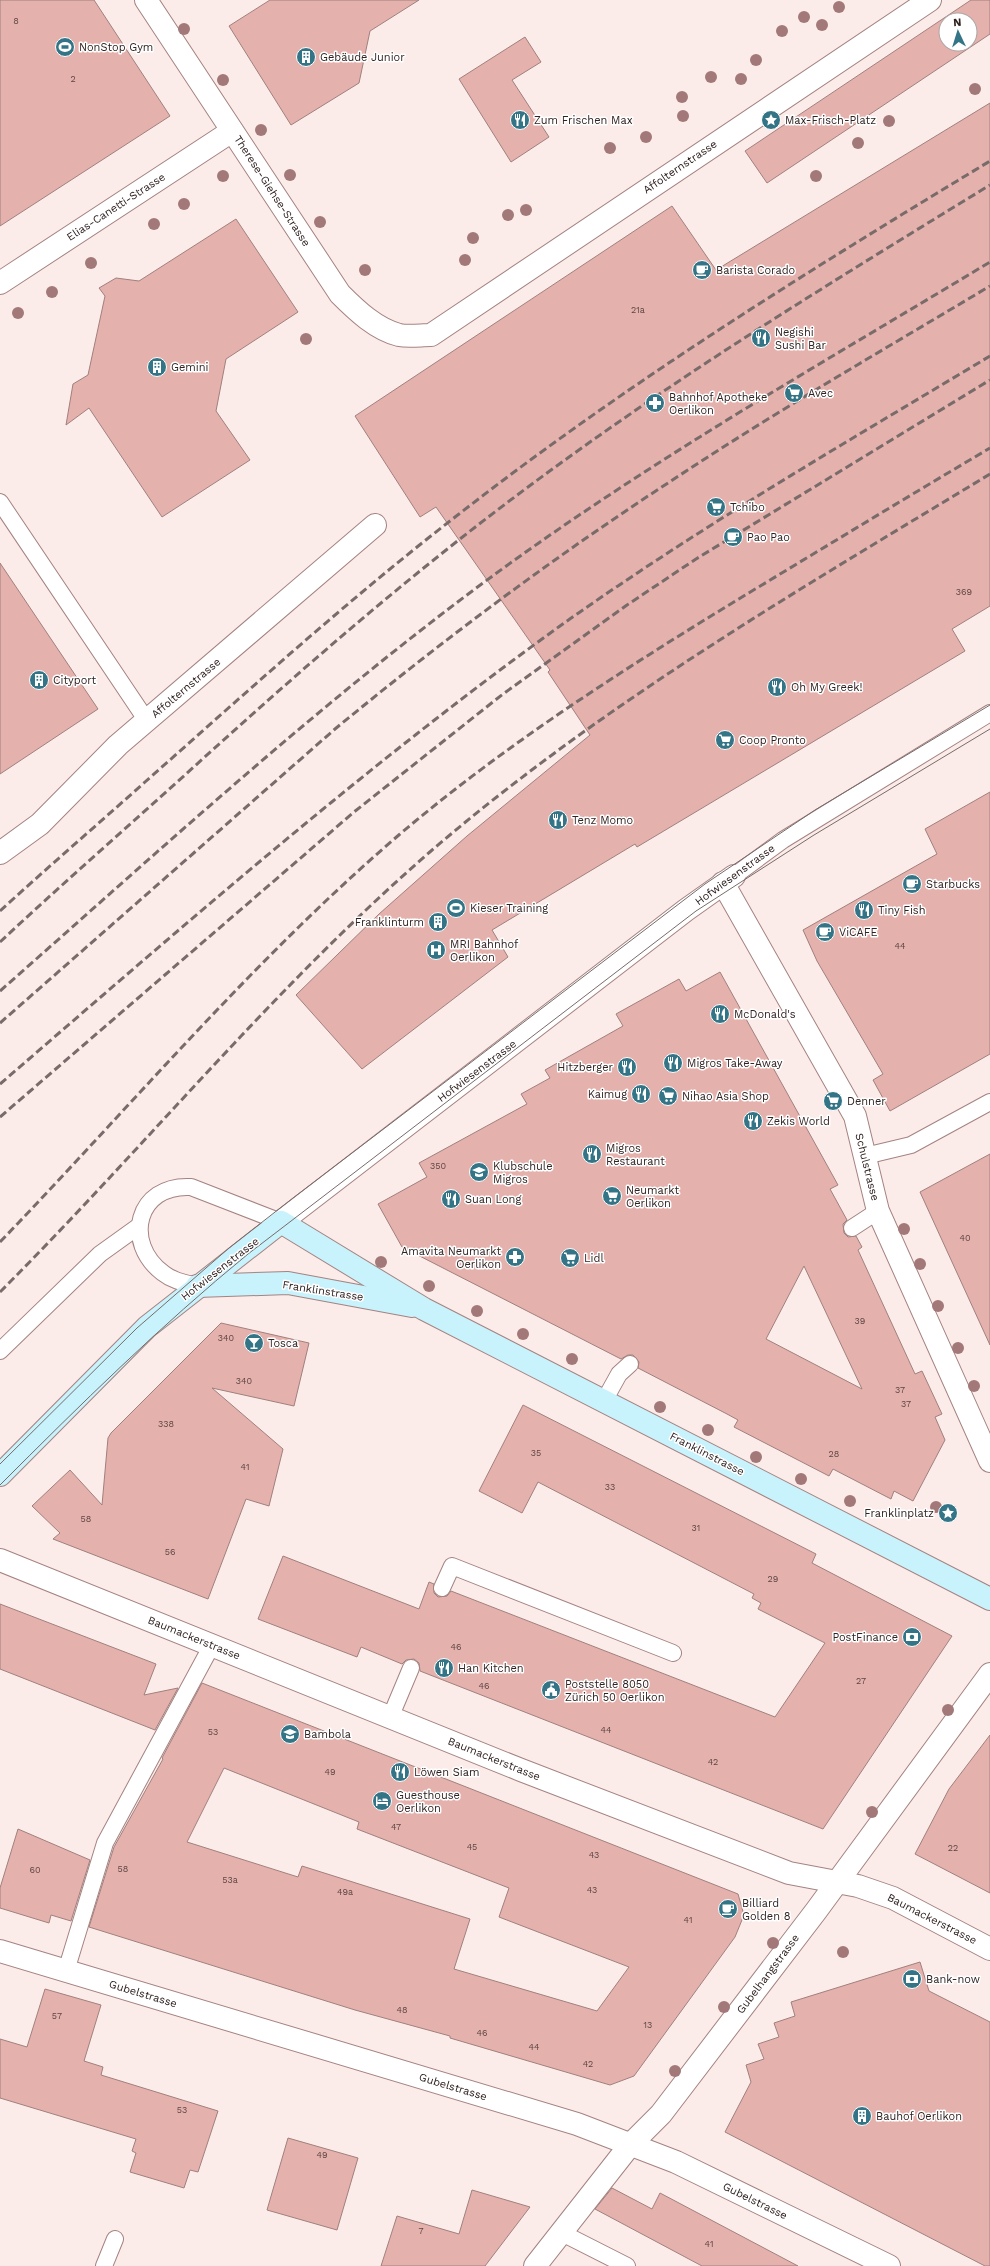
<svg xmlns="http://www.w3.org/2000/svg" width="990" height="2266" font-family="'Work Sans',sans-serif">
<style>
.building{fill:#e5b1ad;stroke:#a0807d;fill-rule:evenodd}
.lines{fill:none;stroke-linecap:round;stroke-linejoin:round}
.lane-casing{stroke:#a48381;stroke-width:18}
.street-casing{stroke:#a48381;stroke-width:24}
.secondary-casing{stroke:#a48381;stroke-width:24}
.lane{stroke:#fff;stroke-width:16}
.street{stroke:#fff;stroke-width:22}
.secondary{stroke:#c8f2fc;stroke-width:22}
.tram{stroke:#786b69;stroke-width:1}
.rail{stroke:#786b69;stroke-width:3;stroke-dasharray:8 4;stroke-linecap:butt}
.tree{fill:#a27978}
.labels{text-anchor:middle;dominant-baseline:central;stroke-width:3;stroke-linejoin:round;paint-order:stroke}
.number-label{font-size:9px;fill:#5c4644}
.poi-label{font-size:11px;fill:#2f2221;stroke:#fff;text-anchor:start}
.street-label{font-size:11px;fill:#2f2221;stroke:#fff}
</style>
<rect width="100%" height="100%" fill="#fbecea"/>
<g class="building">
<path d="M0,0H94L170,116L0,226Z"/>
<path d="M270,0H419L370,31L359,83L291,125L229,26Z"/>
<path d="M971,0H990V34L767,183L745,151ZM946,20H970V44H946Z"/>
<path d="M525,37L541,62L512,80L549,137L511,162L459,79Z"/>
<path d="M990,103V606L952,629L965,651L637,847L635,844L492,930L508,957L362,1069L296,995L379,914L467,836L590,735L548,672L550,670L436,507L420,517L355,416L672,206L716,270Z"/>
<path d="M236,219L298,312L226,359L216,411L250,460L162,517L89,408L66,425L73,384L88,375L105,296L99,288L116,278L139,281Z"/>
<path d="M0,563L98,709L0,774Z"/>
<path d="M990,792V1054L890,1111L873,1080L883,1074L817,961L803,930L937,854L925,829Z"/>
<path d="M720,972L838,1185L830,1189L847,1220L843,1224L844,1233L848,1237L856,1236L862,1247L858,1250L915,1374L922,1371L942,1414L935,1417L945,1440L913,1501L894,1491L891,1499L833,1469L829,1476L734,1427L738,1420L727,1414L638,1368L639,1362L633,1355H628L621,1359L402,1247L378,1204L427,1177L419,1163L527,1104L521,1094L550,1078L545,1070L623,1026L616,1014L679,979L686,991ZM804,1266L862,1389L766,1339Z"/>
<path d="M990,1154V1345L920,1192Z"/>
<path d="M221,1323L309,1343L294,1406L212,1388L283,1449L269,1506L246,1499L208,1599L53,1539L60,1533L32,1506L70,1470L102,1505L108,1438L111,1433Z"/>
<path d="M523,1405L816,1554L812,1563L952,1636L823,1829L420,1671L419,1663L414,1659L406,1660L402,1664L361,1647L357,1657L258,1619L283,1556L419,1609L429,1582L434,1584V1593L438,1597L447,1596L451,1591L775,1717L825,1643L758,1609L761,1603L752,1598L754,1594L538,1482L522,1513L479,1491Z"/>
<path d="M0,1604L156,1664L144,1695L178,1688L155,1730L0,1669Z"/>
<path d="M202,1683L738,1894L744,1915L735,1937L634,2076L610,2085L450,2038V2036L355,2010L89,1927L114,1847L163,1759L162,1758ZM224,1768L359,1822L357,1829L509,1888L499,1917L629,1967L597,2011L454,1969L470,1919L302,1866L298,1877L187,1842Z"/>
<path d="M990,1735V1893L915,1854L949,1789Z"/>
<path d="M18,1829L90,1860L71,1921L51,1915L49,1923L0,1908V1888Z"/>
<path d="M920,1962L929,1991L990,2022V2266H985L725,2132L751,2082L746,2065L764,2059L758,2044L779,2037L774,2023L795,2016L791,2002Z"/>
<path d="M45,1989L101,2005L84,2061L103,2067L101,2075L218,2111L198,2172L190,2170L184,2188L130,2172L136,2153L132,2151L136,2139L0,2098V2039L27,2047Z"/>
<path d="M288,2138L358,2158L337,2230L267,2210Z"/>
<path d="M612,2188L652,2209L660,2193L798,2266H702L595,2209Z"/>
<path d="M472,2190L530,2207L485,2266H381L397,2216L459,2234Z"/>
</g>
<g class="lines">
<g class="lane-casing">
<g id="lane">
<path d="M0,502L147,721"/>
<path d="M734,876L783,840L990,713"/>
<path d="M865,1156L911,1145L990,1102"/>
<path d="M852,1228L878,1211"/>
<path d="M197,1286C185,1283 173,1281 163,1273C123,1243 136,1184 191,1187L281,1222"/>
<path d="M0,1351L100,1254L139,1226"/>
<path d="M604,1401L619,1374L630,1364"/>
<path d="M442,1588L452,1566L673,1653"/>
<path d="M390,1718L411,1668"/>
<path d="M66,1971L105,1843L212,1645"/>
<path d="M560,2232L627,2266"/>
<path d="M104,2266L115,2239"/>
</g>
</g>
<g class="street-casing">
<g id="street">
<path d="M146,0L340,294C357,311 376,329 399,335C409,337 421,335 431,335L930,0"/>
<path d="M0,283L232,131"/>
<path d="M0,853L40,824L118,745L375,525"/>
<path d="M723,883L855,1116L878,1211L990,1461"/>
<path d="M281,1222L686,910L734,876"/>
<path d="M0,1560L521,1770L789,1873L858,1886L893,1898L990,1949"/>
<path d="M0,1951L577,2124L676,2162L889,2266"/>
<path d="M535,2266L630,2145L661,2114L816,1911L990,1674"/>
</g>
</g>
<g class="secondary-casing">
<g id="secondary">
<path d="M197,1286L288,1283L412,1306"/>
<path d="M0,1475L147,1327L281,1222L424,1309L990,1599"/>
</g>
</g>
<use href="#lane" class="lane"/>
<use href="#street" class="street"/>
<use href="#secondary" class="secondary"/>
<g class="tram">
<path d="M0,1464L137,1328L229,1248L293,1198L705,884L815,810L990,705"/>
<path d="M0,1485C80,1405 160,1326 248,1254L696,911L814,835L990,729"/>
</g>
<g class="rail">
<path d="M0,911C48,867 97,825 145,782C248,691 350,598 459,514C627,383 808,271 990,161"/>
<path d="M0,942C61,885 124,830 186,774C296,674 408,576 528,487C676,377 833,281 990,185"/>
<path d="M0,991C158,852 313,709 483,583C644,464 819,365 990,262"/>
<path d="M0,1023L335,729C443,640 554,557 671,481C775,412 883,350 990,286"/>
<path d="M0,1084C182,927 364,767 560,626C698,528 845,443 990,356"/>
<path d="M0,1117L354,812L503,694L627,605L696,559L990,380"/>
<path d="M0,1242C132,1105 255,958 400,834C506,744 624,669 742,597C825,547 907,497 990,448"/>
<path d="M0,1292C145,1147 275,986 431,851C602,704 797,591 990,474"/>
</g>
</g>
<g class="tree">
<circle cx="839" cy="7" r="6"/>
<circle cx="804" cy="17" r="6"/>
<circle cx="822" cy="25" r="6"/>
<circle cx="184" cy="29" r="6"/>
<circle cx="782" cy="31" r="6"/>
<circle cx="756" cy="60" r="6"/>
<circle cx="711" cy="77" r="6"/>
<circle cx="741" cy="79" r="6"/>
<circle cx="223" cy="80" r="6"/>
<circle cx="975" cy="89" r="6"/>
<circle cx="682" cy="97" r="6"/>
<circle cx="683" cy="116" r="6"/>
<circle cx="889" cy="121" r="6"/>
<circle cx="261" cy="130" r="6"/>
<circle cx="646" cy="137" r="6"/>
<circle cx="858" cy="143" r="6"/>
<circle cx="610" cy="148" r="6"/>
<circle cx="290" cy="175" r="6"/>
<circle cx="223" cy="176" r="6"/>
<circle cx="816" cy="176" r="6"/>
<circle cx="184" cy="204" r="6"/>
<circle cx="526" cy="210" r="6"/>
<circle cx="508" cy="215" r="6"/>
<circle cx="320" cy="222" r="6"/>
<circle cx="154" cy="224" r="6"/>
<circle cx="473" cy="238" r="6"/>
<circle cx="465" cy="260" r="6"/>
<circle cx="91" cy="263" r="6"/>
<circle cx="365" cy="270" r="6"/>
<circle cx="52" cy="292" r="6"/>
<circle cx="18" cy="313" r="6"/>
<circle cx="306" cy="339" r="6"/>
<circle cx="904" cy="1229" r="6"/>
<circle cx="381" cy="1262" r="6"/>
<circle cx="920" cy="1264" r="6"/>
<circle cx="429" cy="1286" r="6"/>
<circle cx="938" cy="1306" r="6"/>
<circle cx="477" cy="1311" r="6"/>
<circle cx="523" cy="1334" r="6"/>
<circle cx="958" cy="1348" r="6"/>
<circle cx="572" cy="1359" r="6"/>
<circle cx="974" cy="1386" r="6"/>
<circle cx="660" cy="1407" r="6"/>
<circle cx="708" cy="1430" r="6"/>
<circle cx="756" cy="1457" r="6"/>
<circle cx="801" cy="1479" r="6"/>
<circle cx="850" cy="1501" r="6"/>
<circle cx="936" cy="1507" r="6"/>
<circle cx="948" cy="1710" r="6"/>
<circle cx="872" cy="1812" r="6"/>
<circle cx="773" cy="1943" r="6"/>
<circle cx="843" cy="1952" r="6"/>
<circle cx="724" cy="2007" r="6"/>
<circle cx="675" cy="2071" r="6"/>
</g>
<defs>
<g id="stadium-disc" transform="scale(1)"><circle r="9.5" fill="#337587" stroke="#fff"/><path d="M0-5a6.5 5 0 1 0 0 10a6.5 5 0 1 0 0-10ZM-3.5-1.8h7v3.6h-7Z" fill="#fff"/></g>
<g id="building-disc" transform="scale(1)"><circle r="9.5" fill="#337587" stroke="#fff"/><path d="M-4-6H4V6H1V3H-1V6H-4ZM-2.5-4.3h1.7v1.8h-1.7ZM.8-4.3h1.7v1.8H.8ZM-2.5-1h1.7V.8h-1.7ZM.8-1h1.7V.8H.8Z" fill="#fff"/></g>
<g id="restaurant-disc" transform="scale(1)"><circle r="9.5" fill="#337587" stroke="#fff"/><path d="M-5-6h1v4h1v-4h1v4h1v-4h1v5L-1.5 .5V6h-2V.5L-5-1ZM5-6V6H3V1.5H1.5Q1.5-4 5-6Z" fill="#fff"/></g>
<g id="sight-disc" transform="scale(1)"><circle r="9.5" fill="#337587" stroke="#fff"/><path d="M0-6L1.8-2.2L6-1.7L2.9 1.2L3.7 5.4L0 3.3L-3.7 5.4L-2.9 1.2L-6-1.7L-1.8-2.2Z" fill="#fff"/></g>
<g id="cafe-disc" transform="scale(1)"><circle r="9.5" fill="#337587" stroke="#fff"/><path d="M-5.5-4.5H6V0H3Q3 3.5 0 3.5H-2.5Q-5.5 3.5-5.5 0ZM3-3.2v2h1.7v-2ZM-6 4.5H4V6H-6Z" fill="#fff"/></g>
<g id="supermarket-disc" transform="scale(1)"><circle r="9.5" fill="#337587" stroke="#fff"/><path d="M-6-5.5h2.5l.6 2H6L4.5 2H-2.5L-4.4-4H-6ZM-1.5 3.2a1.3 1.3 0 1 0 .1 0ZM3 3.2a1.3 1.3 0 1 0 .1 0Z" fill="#fff"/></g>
<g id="pharmacy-disc" transform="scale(1)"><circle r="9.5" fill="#337587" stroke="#fff"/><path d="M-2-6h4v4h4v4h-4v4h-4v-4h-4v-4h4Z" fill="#fff"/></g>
<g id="hospital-disc" transform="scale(1)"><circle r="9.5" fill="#337587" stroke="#fff"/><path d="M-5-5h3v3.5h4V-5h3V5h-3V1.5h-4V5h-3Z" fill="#fff"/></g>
<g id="school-disc" transform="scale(1)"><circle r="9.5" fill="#337587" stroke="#fff"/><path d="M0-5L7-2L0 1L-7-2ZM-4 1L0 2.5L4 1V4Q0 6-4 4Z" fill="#fff"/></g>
<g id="bar-disc" transform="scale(1)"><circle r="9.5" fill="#337587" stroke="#fff"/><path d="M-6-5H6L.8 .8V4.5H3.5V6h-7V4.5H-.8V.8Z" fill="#fff"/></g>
<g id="bank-disc" transform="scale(1)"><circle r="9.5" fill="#337587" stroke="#fff"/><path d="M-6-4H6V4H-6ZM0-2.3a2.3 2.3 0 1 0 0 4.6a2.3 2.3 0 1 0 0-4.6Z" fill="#fff"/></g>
<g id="civic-disc" transform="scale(1)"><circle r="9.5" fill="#337587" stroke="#fff"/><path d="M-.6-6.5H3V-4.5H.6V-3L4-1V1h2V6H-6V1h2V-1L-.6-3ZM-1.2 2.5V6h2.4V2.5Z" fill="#fff"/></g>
<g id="hotel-disc" transform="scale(1)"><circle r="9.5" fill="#337587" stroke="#fff"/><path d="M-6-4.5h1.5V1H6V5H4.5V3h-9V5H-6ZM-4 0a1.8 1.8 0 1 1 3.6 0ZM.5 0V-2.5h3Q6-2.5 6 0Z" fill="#fff"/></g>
</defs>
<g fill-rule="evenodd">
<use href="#stadium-disc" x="65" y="47"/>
<use href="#building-disc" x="306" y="57"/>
<use href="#restaurant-disc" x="520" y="120"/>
<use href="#sight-disc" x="771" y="120"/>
<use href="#cafe-disc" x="702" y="270"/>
<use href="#restaurant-disc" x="761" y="338"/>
<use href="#building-disc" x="157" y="367"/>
<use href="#supermarket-disc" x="794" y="393"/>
<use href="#pharmacy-disc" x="655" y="403"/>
<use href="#supermarket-disc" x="716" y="507"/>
<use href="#cafe-disc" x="733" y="537"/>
<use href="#building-disc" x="39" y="680"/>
<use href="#restaurant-disc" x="777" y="687"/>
<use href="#supermarket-disc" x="725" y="740"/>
<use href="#restaurant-disc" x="558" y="820"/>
<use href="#cafe-disc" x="912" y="884"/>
<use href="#stadium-disc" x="456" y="908"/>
<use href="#restaurant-disc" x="864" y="910"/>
<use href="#building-disc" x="438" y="922"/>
<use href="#cafe-disc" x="825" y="932"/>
<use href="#hospital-disc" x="436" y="950"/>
<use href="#restaurant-disc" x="720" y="1014"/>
<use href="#restaurant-disc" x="673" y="1063"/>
<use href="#restaurant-disc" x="627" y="1067"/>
<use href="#restaurant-disc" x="641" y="1094"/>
<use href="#supermarket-disc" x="668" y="1096"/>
<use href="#supermarket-disc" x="833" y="1101"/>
<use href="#restaurant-disc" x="753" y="1121"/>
<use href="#restaurant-disc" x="592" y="1154"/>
<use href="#school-disc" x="479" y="1172"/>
<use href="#supermarket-disc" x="612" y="1196"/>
<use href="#restaurant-disc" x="451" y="1199"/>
<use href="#pharmacy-disc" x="515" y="1257"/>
<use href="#supermarket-disc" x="570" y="1258"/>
<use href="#bar-disc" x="254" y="1343"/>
<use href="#sight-disc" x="948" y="1513"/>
<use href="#bank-disc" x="912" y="1637"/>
<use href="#restaurant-disc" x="444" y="1668"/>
<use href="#civic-disc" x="551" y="1690"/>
<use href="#school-disc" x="290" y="1734"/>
<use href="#restaurant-disc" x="400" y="1772"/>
<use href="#hotel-disc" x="382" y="1801"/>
<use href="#cafe-disc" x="728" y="1909"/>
<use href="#bank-disc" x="912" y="1979"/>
<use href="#building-disc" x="862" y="2116"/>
</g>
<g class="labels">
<g class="number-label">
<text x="16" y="21">8</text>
<text x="73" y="79">2</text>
<text x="638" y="310">21a</text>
<text x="964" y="592">369</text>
<text x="900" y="946">44</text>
<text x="438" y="1166">350</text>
<text x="965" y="1238">40</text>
<text x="860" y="1321">39</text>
<text x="226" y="1338">340</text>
<text x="244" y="1381">340</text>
<text x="900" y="1390">37</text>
<text x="906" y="1404">37</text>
<text x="166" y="1424">338</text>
<text x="536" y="1453">35</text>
<text x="834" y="1454">28</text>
<text x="245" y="1467">41</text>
<text x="610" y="1487">33</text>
<text x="86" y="1519">58</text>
<text x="696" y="1528">31</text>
<text x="170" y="1552">56</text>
<text x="773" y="1579">29</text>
<text x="456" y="1647">46</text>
<text x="861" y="1681">27</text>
<text x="484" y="1686">46</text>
<text x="606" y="1730">44</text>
<text x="213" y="1732">53</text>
<text x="713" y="1762">42</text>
<text x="330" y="1772">49</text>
<text x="396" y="1827">47</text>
<text x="472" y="1847">45</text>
<text x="953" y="1848">22</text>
<text x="594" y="1855">43</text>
<text x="123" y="1869">58</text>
<text x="35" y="1870">60</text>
<text x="230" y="1880">53a</text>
<text x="592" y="1890">43</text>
<text x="345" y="1892">49a</text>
<text x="688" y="1920">41</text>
<text x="402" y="2010">48</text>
<text x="57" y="2016">57</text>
<text x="648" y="2025">13</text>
<text x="482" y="2033">46</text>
<text x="534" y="2047">44</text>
<text x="588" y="2064">42</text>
<text x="182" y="2110">53</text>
<text x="322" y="2155">49</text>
<text x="421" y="2231">7</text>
<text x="709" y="2244">41</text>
</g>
<g class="poi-label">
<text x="79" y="47">NonStop Gym</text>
<text x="320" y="57">Gebäude Junior</text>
<text x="534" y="120">Zum Frischen Max</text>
<text x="785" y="120">Max-Frisch-Platz</text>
<text x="716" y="270">Barista Corado</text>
<text x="775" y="332">Negishi<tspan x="775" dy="13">Sushi Bar</tspan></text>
<text x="171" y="367">Gemini</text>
<text x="808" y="393">Avec</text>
<text x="669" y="397">Bahnhof Apotheke<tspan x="669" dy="13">Oerlikon</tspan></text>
<text x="730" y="507">Tchibo</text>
<text x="747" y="537">Pao Pao</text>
<text x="53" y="680">Cityport</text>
<text x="791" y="687">Oh My Greek!</text>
<text x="739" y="740">Coop Pronto</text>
<text x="572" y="820">Tenz Momo</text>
<text x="926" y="884">Starbucks</text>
<text x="470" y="908">Kieser Training</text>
<text x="878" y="910">Tiny Fish</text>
<text x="424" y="922" text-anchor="end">Franklinturm</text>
<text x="839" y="932">ViCAFE</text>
<text x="450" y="944">MRI Bahnhof<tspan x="450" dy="13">Oerlikon</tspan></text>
<text x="734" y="1014">McDonald's</text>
<text x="687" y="1063">Migros Take-Away</text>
<text x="613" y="1067" text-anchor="end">Hitzberger</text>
<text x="627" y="1094" text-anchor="end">Kaimug</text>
<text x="682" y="1096">Nihao Asia Shop</text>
<text x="847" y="1101">Denner</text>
<text x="767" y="1121">Zekis World</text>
<text x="606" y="1148">Migros<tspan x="606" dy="13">Restaurant</tspan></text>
<text x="493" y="1166">Klubschule<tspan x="493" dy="13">Migros</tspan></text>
<text x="626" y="1190">Neumarkt<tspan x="626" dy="13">Oerlikon</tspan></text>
<text x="465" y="1199">Suan Long</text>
<text x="501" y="1251" text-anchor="end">Amavita Neumarkt<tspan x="501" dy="13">Oerlikon</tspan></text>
<text x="584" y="1258">Lidl</text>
<text x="268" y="1343">Tosca</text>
<text x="934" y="1513" text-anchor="end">Franklinplatz</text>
<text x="898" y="1637" text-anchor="end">PostFinance</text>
<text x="458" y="1668">Han Kitchen</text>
<text x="565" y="1684">Poststelle 8050<tspan x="565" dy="13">Zürich 50 Oerlikon</tspan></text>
<text x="304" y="1734">Bambola</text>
<text x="414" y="1772">Löwen Siam</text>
<text x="396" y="1795">Guesthouse<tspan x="396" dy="13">Oerlikon</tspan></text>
<text x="742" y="1903">Billiard<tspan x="742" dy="13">Golden 8</tspan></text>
<text x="926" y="1979">Bank-now</text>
<text x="876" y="2116">Bauhof Oerlikon</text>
</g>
<g class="street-label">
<text transform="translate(680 167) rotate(-34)">Affolternstrasse</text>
<text transform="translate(272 191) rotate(57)">Therese-Giehse-Strasse</text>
<text transform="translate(116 207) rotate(-33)">Elias-Canetti-Strasse</text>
<text transform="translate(186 688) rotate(-40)">Affolternstrasse</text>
<text transform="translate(735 875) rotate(-36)">Hofwiesenstrasse</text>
<text transform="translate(477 1071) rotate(-37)">Hofwiesenstrasse</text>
<text transform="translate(867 1167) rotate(76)">Schulstrasse</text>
<text transform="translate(220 1269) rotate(-38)">Hofwiesenstrasse</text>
<text transform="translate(323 1291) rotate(9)">Franklinstrasse</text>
<text transform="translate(707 1454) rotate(27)">Franklinstrasse</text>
<text transform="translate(194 1638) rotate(22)">Baumackerstrasse</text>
<text transform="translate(494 1759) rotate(22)">Baumackerstrasse</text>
<text transform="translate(932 1919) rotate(27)">Baumackerstrasse</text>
<text transform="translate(768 1974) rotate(-53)">Gubelhangstrasse</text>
<text transform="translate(143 1994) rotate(17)">Gubelstrasse</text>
<text transform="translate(453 2087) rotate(17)">Gubelstrasse</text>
<text transform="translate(755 2201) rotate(26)">Gubelstrasse</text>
</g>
</g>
<g transform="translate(958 32) rotate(356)"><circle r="19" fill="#ffffff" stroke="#aca7a6"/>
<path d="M0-3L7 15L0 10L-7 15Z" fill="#337587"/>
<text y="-6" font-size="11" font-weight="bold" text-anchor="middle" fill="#2f2221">N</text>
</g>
</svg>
